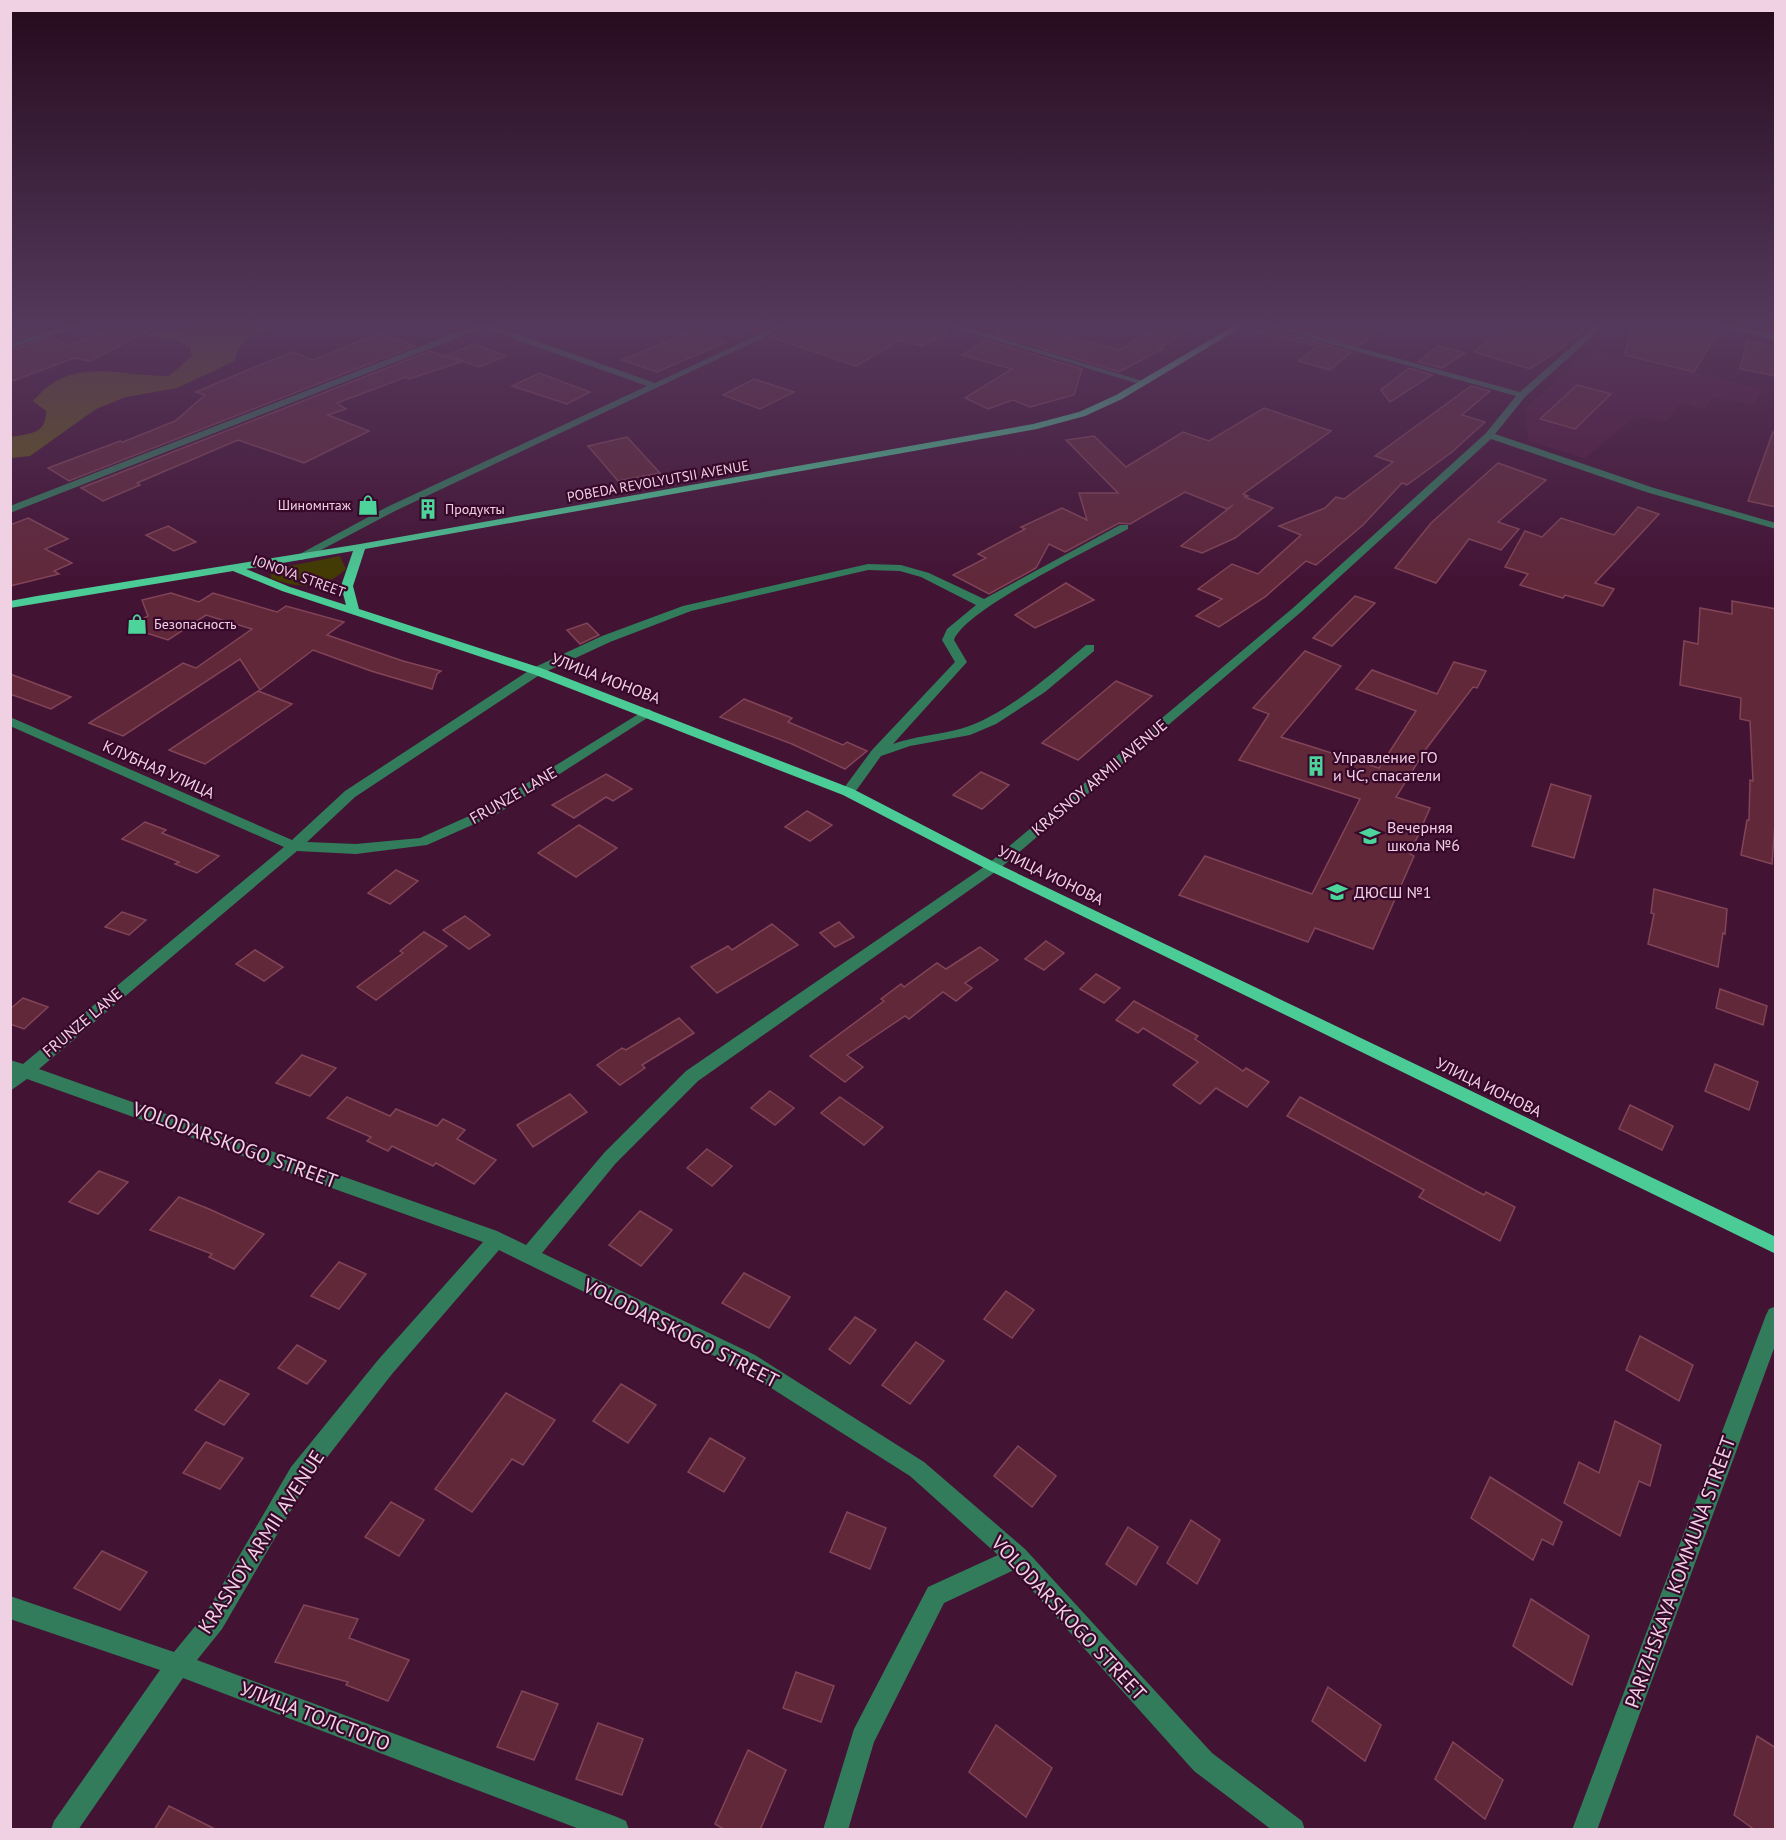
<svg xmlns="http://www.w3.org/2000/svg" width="1786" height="1840" font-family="'PT Sans',sans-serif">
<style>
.built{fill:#50183e}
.green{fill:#423b00}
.forest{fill:#605815}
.building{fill:#61283a;stroke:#824557;stroke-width:1.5}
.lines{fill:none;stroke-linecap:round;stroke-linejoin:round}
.minor{fill:#327c5c;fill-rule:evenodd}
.major{fill:#4bcb95;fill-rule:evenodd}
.labels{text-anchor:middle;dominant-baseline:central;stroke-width:4.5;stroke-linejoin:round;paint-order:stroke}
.far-street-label{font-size:14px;fill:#f0d0e3;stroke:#37082a}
.far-poi-label{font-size:14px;fill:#f0d0e3;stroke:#37082a;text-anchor:start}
.street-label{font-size:16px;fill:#f0d0e3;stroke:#37082a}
.poi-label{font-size:16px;fill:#f0d0e3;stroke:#37082a;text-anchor:start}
.near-street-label{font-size:20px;fill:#f0d0e3;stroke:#37082a}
</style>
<rect width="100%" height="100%" fill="#431334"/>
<path class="built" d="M1592,349L1763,389L1754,406L1714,397L1704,410L1681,403L1666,422L1636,416L1585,458L1528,441L1526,408Z"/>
<path class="green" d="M340,556L346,569C325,590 297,589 271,578L270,570Z"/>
<path class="forest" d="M211,324H282C262,332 237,337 235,361L177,388L126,397L96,409L30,456L11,458V437C30,433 46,435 46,411L33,401C38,396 44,389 50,385C85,360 130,377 169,376L192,356L190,347L178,341L148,336L161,331Z"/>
<g class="building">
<path d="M27,324L41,332L10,341V329Z"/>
<path d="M116,324H162L90,361L74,358L10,382V350L52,337L68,346L89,338Z"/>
<path d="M741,324H777L757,333L741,327Z"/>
<path d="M794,324H940L944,327L937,330L948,333L922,346L900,340L856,366L770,337Z"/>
<path d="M1012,324H1035L1063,331L1059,334L1120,350L1161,324H1197L1160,348L1163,349L1119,372L995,334Z"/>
<path d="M1256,324L1258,326L1351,352L1330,370L1298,361L1318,346L1256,332Z"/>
<path d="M1280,324H1386L1359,346Z"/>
<path d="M1509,324H1589L1561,349L1530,369L1474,352Z"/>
<path d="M1633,324H1674L1717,334L1694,372L1624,355Z"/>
<path d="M694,330L726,342L657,372L622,360Z"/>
<path d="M379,333L415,346L69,481L48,468L120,441L123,442L175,421L205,395L196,392L250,369L293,352L313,360Z"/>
<path d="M986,340L1082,369L1074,395L1030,407L1013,400L988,409L965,398L1012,369L962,355Z"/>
<path d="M1747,341L1776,347V376L1740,369Z"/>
<path d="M474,344L506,356L479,367L447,355Z"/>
<path d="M1438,346L1465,353L1442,368L1418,362Z"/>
<path d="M430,351L461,362L409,379L406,377L337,403L346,409L328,415L369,431L304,463L238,440L137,483L140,485L103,501L81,488Z"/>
<path d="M1409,368L1432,375L1390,402L1381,390Z"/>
<path d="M539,373L590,392L567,404L512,386Z"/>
<path d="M754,379L794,392L760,409L723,395Z"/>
<path d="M1577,385L1611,394L1575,429L1540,419Z"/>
<path d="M1471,386L1490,391L1462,415L1485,422L1452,452L1407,485L1402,483L1363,525L1316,565L1306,561L1265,597L1219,627L1196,616L1222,599L1198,589L1232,564L1258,574L1301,535L1279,526L1325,508L1336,497L1344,499L1393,462L1375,456Z"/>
<path d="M1264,408L1331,431L1243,494L1248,496L1245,497L1273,508L1235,538L1202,553L1181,546L1233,505L1227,509L1185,492L1130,524L1119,523L1065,552L1049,544L1036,568L989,594L953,575L986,558L978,554L1025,529L1021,527L1062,508L1087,520L1079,493H1118L1066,440L1094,436L1126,467L1183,432L1209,441Z"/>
<path d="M1773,432L1776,433V507L1748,501Z"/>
<path d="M627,437L660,473L618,481L588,446Z"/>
<path d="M1498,463L1546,480L1498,522L1519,529L1501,550L1469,539L1436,583L1395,568L1431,523Z"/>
<path d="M1638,507L1659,514L1595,583L1614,589L1603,606L1565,595L1563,598L1520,585L1528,574L1505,567L1525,531L1542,537L1561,518L1614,535Z"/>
<path d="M28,518L68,539L45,549L72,563L54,571L59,574L10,586V525Z"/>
<path d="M168,526L196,542L174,551L146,535Z"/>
<path d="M1066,583L1094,600L1035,628L1015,615Z"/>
<path d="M171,593L199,602L213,593L277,612L286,606L344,622L327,635L403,661L441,671L437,674L432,689L371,671L313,650L260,690L240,659L123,736L89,723L183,663L196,668L252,629L206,615L168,640L128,627L148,616L142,600Z"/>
<path d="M1355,596L1375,603L1332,646L1313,638Z"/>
<path d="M1732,601L1776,609V809L1772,864L1741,855L1747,820H1749L1750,780L1753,781L1750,721L1740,719L1741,698L1680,685L1684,641L1698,644L1700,608L1732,614Z"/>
<path d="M587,623L599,635L580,644L567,630Z"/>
<path d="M1305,651L1341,666L1281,737L1379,768L1416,711L1356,689L1372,670L1437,694L1454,662L1486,671L1477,688L1473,687L1426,749L1396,797L1430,808L1410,854L1414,856L1373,949L1315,928L1308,942L1179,895L1205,856L1312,894L1360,799L1239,760L1269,714L1253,708Z"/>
<path d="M10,674L71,697L51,709L10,694Z"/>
<path d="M1116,681L1152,696L1078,760L1042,743Z"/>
<path d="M258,691L292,704L205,764L169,750Z"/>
<path d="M744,699L792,718L788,722L843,745L847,742L867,751L845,769L792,744L720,717Z"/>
<path d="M981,772L1009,785L982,809L953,795Z"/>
<path d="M606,774L632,789L613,801L606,797L574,818L552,805Z"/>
<path d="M1551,784L1591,796L1574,858L1532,846Z"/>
<path d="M807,811L832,825L810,841L785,827Z"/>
<path d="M145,822L166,830L162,833L219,856L197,873L175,864L179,862L122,839Z"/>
<path d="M579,825L617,848L576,877L538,853Z"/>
<path d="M396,870L418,881L390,904L368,893Z"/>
<path d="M1654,889L1727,909L1725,934L1723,933L1718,967L1648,944L1654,914L1651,913Z"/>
<path d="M122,912L146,920L129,935L105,927Z"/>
<path d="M465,916L490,935L469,949L443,930Z"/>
<path d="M839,922L854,937L835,947L820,933Z"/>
<path d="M772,924L798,945L717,993L691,967L728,946L732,950Z"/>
<path d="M424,932L447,946L376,1000L357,987L403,953L400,951Z"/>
<path d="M1046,941L1064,953L1044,970L1025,959Z"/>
<path d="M980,947L998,960L965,983L972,988L956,1001L943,992L909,1019L905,1016L847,1055L863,1067L845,1082L810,1056L884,1001L881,999L901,984L904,987L937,963L946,969Z"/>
<path d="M255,950L283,967L264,981L236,964Z"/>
<path d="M1096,974L1120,988L1104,1003L1080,989Z"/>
<path d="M1720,989L1767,1006L1763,1025L1716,1008Z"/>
<path d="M23,998L48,1007L24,1029L10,1024V1009Z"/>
<path d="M1134,1001L1198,1036L1195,1039L1243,1071L1246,1068L1269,1082L1247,1107L1216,1088L1200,1104L1173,1085L1198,1062L1143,1028L1138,1033L1116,1020Z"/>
<path d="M679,1018L694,1033L642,1065L645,1068L620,1085L597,1065L622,1048L626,1050Z"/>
<path d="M302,1055L336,1068L310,1096L276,1083Z"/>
<path d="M1715,1064L1758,1082L1749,1110L1705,1091Z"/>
<path d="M770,1091L794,1108L775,1125L751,1108Z"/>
<path d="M570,1094L587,1112L533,1147L517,1125Z"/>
<path d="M347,1097L390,1116L396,1109L437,1126L443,1119L465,1130L457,1139L496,1160L474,1184L436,1163L433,1166L392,1146L388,1151L367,1141L371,1137L327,1118Z"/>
<path d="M840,1097L883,1127L864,1145L821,1113Z"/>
<path d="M1300,1097L1484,1195L1486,1192L1515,1207L1500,1241L1419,1197L1424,1190L1287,1116Z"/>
<path d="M1630,1105L1673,1126L1662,1150L1619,1129Z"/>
<path d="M707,1149L732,1166L712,1186L687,1168Z"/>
<path d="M99,1171L128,1182L98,1214L69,1202Z"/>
<path d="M179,1197L209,1209L264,1234L234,1269L209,1257L212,1254L150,1230Z"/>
<path d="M640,1211L672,1230L641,1266L609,1245Z"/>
<path d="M339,1262L366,1274L339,1309L311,1296Z"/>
<path d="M744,1273L790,1297L769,1328L722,1303Z"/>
<path d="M1006,1291L1034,1310L1012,1338L984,1319Z"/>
<path d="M855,1317L876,1330L850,1364L829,1349Z"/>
<path d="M1640,1336L1693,1365L1679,1401L1626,1370Z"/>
<path d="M916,1342L944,1361L910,1404L882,1385Z"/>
<path d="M297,1345L326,1361L307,1384L278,1368Z"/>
<path d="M220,1380L249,1394L224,1425L195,1410Z"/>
<path d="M621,1384L656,1405L628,1443L593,1421Z"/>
<path d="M506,1393L555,1420L523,1465L512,1459L472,1512L435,1489Z"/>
<path d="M1615,1421L1661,1445L1650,1486L1639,1481L1620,1536L1564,1503L1579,1462L1599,1473Z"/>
<path d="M710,1438L745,1458L724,1492L688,1472Z"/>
<path d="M206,1442L243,1458L220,1489L183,1473Z"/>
<path d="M1018,1446L1056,1476L1032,1507L994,1476Z"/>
<path d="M1490,1477L1562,1522L1553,1545L1542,1539L1533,1560L1471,1518Z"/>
<path d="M391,1502L424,1520L399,1556L365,1537Z"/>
<path d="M847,1512L886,1528L870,1569L830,1552Z"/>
<path d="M1191,1520L1220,1540L1197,1584L1167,1563Z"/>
<path d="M1128,1527L1158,1547L1136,1585L1106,1564Z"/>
<path d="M102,1551L147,1572L120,1610L74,1588Z"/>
<path d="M1531,1599L1589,1636L1572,1685L1513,1646Z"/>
<path d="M304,1605L358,1619L349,1638L409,1660L388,1701L346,1685L348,1682L275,1662Z"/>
<path d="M796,1672L834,1686L821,1722L783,1708Z"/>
<path d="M1328,1687L1381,1725L1365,1761L1312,1721Z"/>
<path d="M522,1691L558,1704L534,1760L497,1747Z"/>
<path d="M598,1723L643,1739L622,1795L576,1779Z"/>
<path d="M996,1725L1052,1768L1026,1817L969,1772Z"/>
<path d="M1757,1736L1776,1748V1830H1755L1734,1815Z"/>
<path d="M1453,1742L1503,1780L1485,1819L1435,1779Z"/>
<path d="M748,1750L786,1770L760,1830H725L715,1824Z"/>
<path d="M169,1806L217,1830H154Z"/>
</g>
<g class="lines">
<g class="minor">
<path d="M76,324H88L10,348V343Z"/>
<path d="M478,324H489L655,383L782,324H792L395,511L302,560L297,557L298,555L387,507L647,386L483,328L10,513V506Z"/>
<path d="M942,324H954L1146,382L1139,384Z"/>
<path d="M1259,324H1272L1520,392L1597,324H1606L1525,397L1495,434L1654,488L1776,523V529L1646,492L1491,439L1301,612L998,870L698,1081L616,1163L542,1253L755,1355L924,1462L1025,1549L1212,1753L1302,1821L1305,1830H1272L1194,1771L1014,1570L944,1603L874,1742L848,1830H823L854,1729L928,1587L998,1555L910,1476L741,1369L499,1250L392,1374L307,1483L222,1629L197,1660L617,1817L626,1821L629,1830H582L183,1678L78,1830H51L54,1821L160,1670L10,1619V1596L174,1652L206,1613L291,1467L378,1360L483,1242L27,1079L10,1091V1060L23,1064L284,847L10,726V717L292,840L345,791L533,668L602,636L683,606L868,564L901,565L929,573L984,599L1120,525H1128V529C1095,547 964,610 954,640L967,662L893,744C915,736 938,735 960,729C1004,717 1051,674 1086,645H1094V651L1045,692L996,724L970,735L910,746L881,756L853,795L848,796L841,792L872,750L955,662L942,640L947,629L976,605L921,577L900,571L868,570L691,611L610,642L541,674L355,797L307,842L356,844L420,838L487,808L645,710L649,709L655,713L497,814L427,845L356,854L297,851L39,1069L497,1231L526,1245L604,1153L686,1071L988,864L1293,608L1486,433L1516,396Z"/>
<path d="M1708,324H1723L1776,335V340Z"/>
<path d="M1776,1306V1343L1597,1830H1572L1766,1315L1769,1309Z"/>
</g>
<path class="major" d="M1237,324H1247L1122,399L1085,416L1037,429L365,549L353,586L359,609L541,668L853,789L998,864L1776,1237V1254L988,870L843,795L533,674L282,591L233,571L10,608V601L37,596L360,544L1033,424L1079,412L1116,395ZM353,551L341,586L346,605L290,587L246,569Z"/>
</g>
<linearGradient id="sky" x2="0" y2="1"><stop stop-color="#250a1d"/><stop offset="0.56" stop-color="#55395c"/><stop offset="1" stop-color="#55395c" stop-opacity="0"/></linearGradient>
<rect width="1786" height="581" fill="url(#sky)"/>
<defs>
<g id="shop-bare" transform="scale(1.62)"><path d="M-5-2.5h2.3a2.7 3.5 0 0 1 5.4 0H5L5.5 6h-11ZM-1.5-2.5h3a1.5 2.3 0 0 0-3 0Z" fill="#4cd49b" stroke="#37082a" stroke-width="2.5" paint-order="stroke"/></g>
<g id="building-bare" transform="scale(1.62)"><path d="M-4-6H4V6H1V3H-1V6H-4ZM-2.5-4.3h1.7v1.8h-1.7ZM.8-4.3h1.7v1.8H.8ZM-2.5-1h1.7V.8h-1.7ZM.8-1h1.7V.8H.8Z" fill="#4cd49b" stroke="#37082a" stroke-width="2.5" paint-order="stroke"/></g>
<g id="school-bare" transform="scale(1.62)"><path d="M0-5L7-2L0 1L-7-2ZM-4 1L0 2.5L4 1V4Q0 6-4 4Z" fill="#4cd49b" stroke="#37082a" stroke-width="2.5" paint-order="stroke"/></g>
</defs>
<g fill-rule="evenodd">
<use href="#shop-bare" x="368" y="505"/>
<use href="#building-bare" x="428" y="509"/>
<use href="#shop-bare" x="137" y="624"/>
<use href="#building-bare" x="1316" y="766"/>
<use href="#school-bare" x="1370" y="836"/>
<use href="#school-bare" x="1337" y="892"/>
</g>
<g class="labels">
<g class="far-street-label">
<text transform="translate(658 481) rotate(-10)">POBEDA REVOLYUTSII AVENUE</text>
<text transform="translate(299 576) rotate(20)">IONOVA STREET</text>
</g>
<g class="far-poi-label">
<text x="351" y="505" text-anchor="end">Шиномнтаж</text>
<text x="445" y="509">Продукты</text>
<text x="154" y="624">Безопасность</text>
</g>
<g class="street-label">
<text transform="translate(606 678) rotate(21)">УЛИЦА ИОНОВА</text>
<text transform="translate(159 769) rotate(24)">КЛУБНАЯ УЛИЦА</text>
<text transform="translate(1099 777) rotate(-40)">KRASNOY ARMII AVENUE</text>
<text transform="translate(513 795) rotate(-30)">FRUNZE LANE</text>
<text transform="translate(1051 875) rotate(26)">УЛИЦА ИОНОВА</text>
<text transform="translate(82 1022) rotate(-40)">FRUNZE LANE</text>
<text transform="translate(1489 1087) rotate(26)">УЛИЦА ИОНОВА</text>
</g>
<g class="poi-label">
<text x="1333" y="757">Управление ГО<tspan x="1333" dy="18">и ЧС, спасатели</tspan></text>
<text x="1387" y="827">Вечерняя<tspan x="1387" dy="18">школа №6</tspan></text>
<text x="1354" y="892">ДЮСШ №1</text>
</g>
<g class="near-street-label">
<text transform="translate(235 1145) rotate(20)">VOLODARSKOGO STREET</text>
<text transform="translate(681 1333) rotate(27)">VOLODARSKOGO STREET</text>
<text transform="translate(261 1542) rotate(-57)">KRASNOY ARMII AVENUE</text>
<text transform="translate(1680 1572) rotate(-70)">PARIZHSKAYA KOMMUNA STREET</text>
<text transform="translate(1069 1618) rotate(47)">VOLODARSKOGO STREET</text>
<text transform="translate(315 1716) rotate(21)">УЛИЦА ТОЛСТОГО</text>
</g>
</g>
<rect width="1786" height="1840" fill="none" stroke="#f0d0e3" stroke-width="24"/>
</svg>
